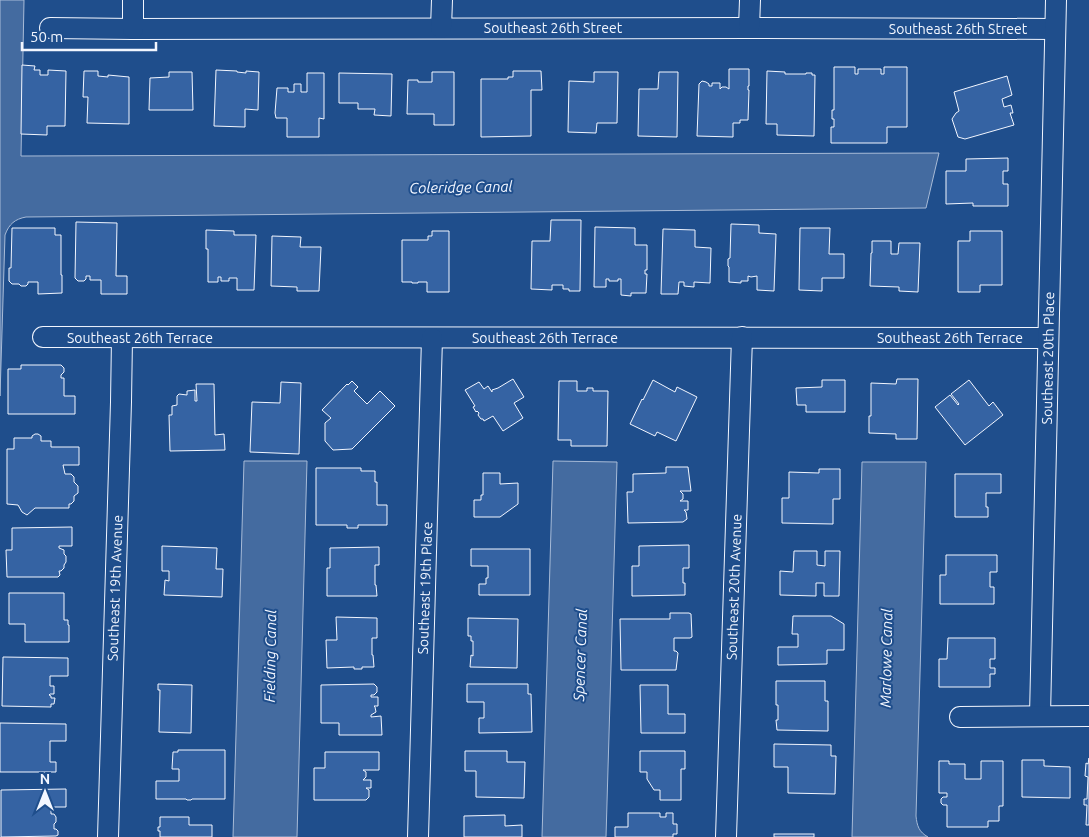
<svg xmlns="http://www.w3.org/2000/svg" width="1089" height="837" font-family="Ubuntu,sans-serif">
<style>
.water{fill:#446ba0;stroke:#a8bbd7}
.building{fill:#3563a3;stroke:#f2f6ff}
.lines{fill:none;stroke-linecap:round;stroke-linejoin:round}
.minor-casing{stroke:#f2f6ff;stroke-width:22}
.minor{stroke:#1f4e8c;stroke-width:20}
.labels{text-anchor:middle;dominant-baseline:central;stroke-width:4;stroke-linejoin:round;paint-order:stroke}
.street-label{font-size:14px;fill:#f2f6ff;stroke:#1f4e8c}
.water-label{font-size:15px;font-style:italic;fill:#f2f6ff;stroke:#1f4e8c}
</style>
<rect width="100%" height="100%" fill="#1f4e8c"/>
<g class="water">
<path d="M0,0H24L21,156L939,153L926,208L26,217C15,219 9,224 5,235L0,396Z"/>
<path d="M244,461H307L297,837H233Z"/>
<path d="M553,461L617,462L606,837H542Z"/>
<path d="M862,462H926L916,816C917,826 919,832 928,837H852Z"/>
</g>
<g class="building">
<path d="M22,65L35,66L34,70H40V75H48V70L66,71L65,126H47V135L21,134Z"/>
<path d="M834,67H855V74H858V69H881V74H884V67H907V127H887V143H831V127H834V119H832V110H834Z"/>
<path d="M729,69H749V86H748V90H749L748,120H740V123H733V137L697,136L699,84L702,81L706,82L709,84V86H712V83H720V89L722,87H726L729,89Z"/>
<path d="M216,70L237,71V72L246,73V71L259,72L258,110L245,109V127L214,126Z"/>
<path d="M84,71H98V76L108,77V75L129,77V124L87,123L88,97H83Z"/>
<path d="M513,71H541L542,90H531V136L481,137V79H508V77H513Z"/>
<path d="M767,71L785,72V74H806V73H812V75H815L814,136L777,135V124H766Z"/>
<path d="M169,72H192L193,110H149L150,78L169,77Z"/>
<path d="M432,72H454V125H434V114H407L408,80H418V82H432Z"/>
<path d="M594,72H618L617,123H597L596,133L568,132L569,81L594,82Z"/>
<path d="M659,72H678L677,137L638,136L639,89H658Z"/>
<path d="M307,73H324V119L319,118V137H287V118H276L275,113L277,88H288V92H294V84H301V92H307Z"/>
<path d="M339,73L392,74L391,116L374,115L375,109H358V103H339Z"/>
<path d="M1007,76L1012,95L1002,99L1004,107L1011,105L1013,113H1010L1014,125L965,139L958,137L952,119L956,113L959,111L954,92Z"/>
<path d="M1008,158V171H1003V184H1008V206H973V203L946,204V171H966V159Z"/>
<path d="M551,220H581L580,291H569V289H563V285H552V290L531,289L532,241H550Z"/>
<path d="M76,222L117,223L116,276H127V294H101V280H90V276H86V279L84,281H78L75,278Z"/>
<path d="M731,224L759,225V233L776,234L774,291L757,290V276L751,277L748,276V281H741V283L729,282V267L728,266V259L730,258Z"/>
<path d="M595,227L635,228V245H647V270H645V274H647L646,293H631V296L621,295V279H618V281H609V279H606V287H594Z"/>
<path d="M12,228H55V235H61V275H62V293L38,294V282H28V284L26,286H21L19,284H12L9,281V268H11Z"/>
<path d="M800,228H830L829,254H844V278H822V291L799,290Z"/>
<path d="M663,229L695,230V247L711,248L710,283L694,282V287L684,286V282H679L678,294H661Z"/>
<path d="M206,230L234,231V235H256L254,290H237V278H229V281H221V277H218V282H208V249H206Z"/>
<path d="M432,231H449V292H427V282H418V283H412V282H402V240H428V236H432Z"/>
<path d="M970,231H1002V285H980V292H958V241H970Z"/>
<path d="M272,236L301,237L300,247H321L319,291H297V287L271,286Z"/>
<path d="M872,241H891V254H898L899,243H920L918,292L899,291V287L870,286L871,253H872Z"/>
<path d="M21,365H61L64,368V372L61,375V378H64V396H75V414H8V369H21Z"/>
<path d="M513,379L524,397L514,403L523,418L503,431L493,416L484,421L483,419H481L478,415L479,413L477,411L476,412L473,407L475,406L465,390L479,382L484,389L488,386L492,392V390L498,388Z"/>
<path d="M897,379H918L917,439H896V434L869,433V416H871V383L896,384Z"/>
<path d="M653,380L675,392L677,387L697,397L676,441L657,432L655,436L630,424L642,399L643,400Z"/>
<path d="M822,380H845V412H806V405H797L796,388L822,387Z"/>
<path d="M969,380L989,406L993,402L1003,415L965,445L935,407L950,395L958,405L959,404L951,394Z"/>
<path d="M352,381L358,387L354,391L367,404L380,391L395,406L352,449L333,450L325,441V423L331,418L322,410L347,384L348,385Z"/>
<path d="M559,381H577V391H587V388H593V391H608L607,446H571V440H558Z"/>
<path d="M281,382L301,383L299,454L250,452L252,402L280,403Z"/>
<path d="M196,384H214L215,435L224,434L225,450L170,451L169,415H172V406L177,405V396L179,394L187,395V391L195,390V401H197Z"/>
<path d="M35,434H38L41,436V441H51V447H79V465H63L65,474H71L74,477V482L78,486V493L74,496V501L71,504H69V508H35L27,515L22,512L18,505L7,504V449H14V438H32V436Z"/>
<path d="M666,467H688L691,491H680L683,494V499L680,501H688V510H684L686,512L687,519L683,522L628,523L627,492H633V474L666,473Z"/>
<path d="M316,468H361V471H375V482H377V505H387V525H358V528H347V525H316Z"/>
<path d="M819,469H840V499H833V524L782,523V498H789V472L819,473Z"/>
<path d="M483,473H500V484L518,483V504L500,517H474V500H481V495H483Z"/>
<path d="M955,474H1001V493H986V507H988V517H955Z"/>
<path d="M72,527V546H59V548L64,550V554L66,556V562L64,565V568L61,571H59L60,575L58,577H7L6,550H12V528Z"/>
<path d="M689,545V568H683V583H685V595L632,596V566H639V546Z"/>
<path d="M162,546L217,548L216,569H223L222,597L164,595L165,580L169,581V571H162Z"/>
<path d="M379,547V565H375V585H376L377,596H327V568H330V548Z"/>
<path d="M471,549H530V595H479V584H486V578H488V566H471Z"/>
<path d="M794,551H817V565L825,566V551H840L839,596H824V583H816V596L780,595V571L793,572Z"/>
<path d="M946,555H997V572H990V587H994V604H940V575H946Z"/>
<path d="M9,593H64V620H68V625H69V642H25V624H9Z"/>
<path d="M670,613H689L691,614L692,637L690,638H674V651H676L678,653L676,670H621L620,619H670Z"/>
<path d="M793,616H831L844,624V650H827V664L778,665V647H798V634H792Z"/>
<path d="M336,617L377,618V638H372V655H373L374,667H362V669H354V667L327,668L326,640H337Z"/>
<path d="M468,618L518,619L517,668L470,667L471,655L473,656V641H471V636H468Z"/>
<path d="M948,638H995V659H990V668H995V674H990V687H939V659H947Z"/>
<path d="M3,657L68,658V676H50V686H54V694H50L49,695L51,696V698H55L54,704H51V707L2,706Z"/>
<path d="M776,681H825V701H828V731L777,730L776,720H778V705H776Z"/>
<path d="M158,684L192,685L191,733L159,732L160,690H158Z"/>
<path d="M374,684L377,687V692L374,695H371V697H378V706H374L375,707L376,712L371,715V717L381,716L382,735H339V723H321V685Z"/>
<path d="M467,684H528V694H531L532,732L479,733V718H484V702H467Z"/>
<path d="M640,685H668V714H685V733H641Z"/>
<path d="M0,723L66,724V741H50V762H56V772H0Z"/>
<path d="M774,744L831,745V756H836L835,794L788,793V767H774Z"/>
<path d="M178,750H225V799H192L191,800H187L186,799H156V781H179V769H172L173,752H178Z"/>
<path d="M465,751H507V762H525L524,798L476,797V771H465Z"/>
<path d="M640,751H685V769H681V800H660V790H654L647,779V772H640Z"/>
<path d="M325,752H379V770H363L366,772V777L363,780H371V788H366L369,790V797L366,800H314V768H325Z"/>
<path d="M1089,758V825H1086L1087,805H1084V799H1087L1088,777L1085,776L1086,763L1088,764Z"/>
<path d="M1022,760H1044V766L1070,767V798L1022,797Z"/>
<path d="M939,761H949V764H965V779H981V761H1003V806H999V821H988V827H947V805H943L941,803V799L943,797H947V793H939Z"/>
<path d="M66,789V807H51V814H54L56,817V822L54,824V829H56L58,831V835L56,836L1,837V790Z"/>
<path d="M628,813H660V817H666V813H673V824H677V834H673V837H615V827H628Z"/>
<path d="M505,815V826L522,825V837H464V816Z"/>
<path d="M160,817H189V825H212V837H160V831H158V827H160Z"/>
<rect x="774" y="834" width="40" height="3"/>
</g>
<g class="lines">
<g class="minor-casing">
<g id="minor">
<path d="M50,28L133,29L749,28L1055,29"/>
<path d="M441,28L442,0"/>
<path d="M749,28L750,0"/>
<path d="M133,29V0"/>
<path d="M43,337L1048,338"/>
<path d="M1040,716L1056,0"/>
<path d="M960,717L1089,716"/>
<path d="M108,837L121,402L122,338"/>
<path d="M418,837L432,338"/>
<path d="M726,837L742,337"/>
</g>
</g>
<use href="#minor" class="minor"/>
</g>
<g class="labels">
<g class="street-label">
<text x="553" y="28">Southeast 26th Street</text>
<text x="958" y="29">Southeast 26th Street</text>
<text x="140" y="338">Southeast 26th Terrace</text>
<text x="545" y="338">Southeast 26th Terrace</text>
<text x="950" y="338">Southeast 26th Terrace</text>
<text transform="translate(1048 358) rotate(-89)">Southeast 20th Place</text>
<text transform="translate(734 587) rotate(-88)">Southeast 20th Avenue</text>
<text transform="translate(115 588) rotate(-88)">Southeast 19th Avenue</text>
<text transform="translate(425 588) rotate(-88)">Southeast 19th Place</text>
</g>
<g class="water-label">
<text transform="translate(461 187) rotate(-1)">Coleridge Canal</text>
<text transform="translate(580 655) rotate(-88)">Spencer Canal</text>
<text transform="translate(270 656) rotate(-89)">Fielding Canal</text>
<text transform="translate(886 658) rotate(-89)">Marlowe Canal</text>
</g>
</g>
<g transform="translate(45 792)" stroke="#1f4e8c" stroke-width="4" paint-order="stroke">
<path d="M0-4L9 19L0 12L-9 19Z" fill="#f2f6ff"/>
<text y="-8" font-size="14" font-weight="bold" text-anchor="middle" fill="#f2f6ff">N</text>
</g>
<path d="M22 42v8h134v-8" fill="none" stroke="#f2f6ff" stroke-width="2.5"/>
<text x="30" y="42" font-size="15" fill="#f2f6ff" stroke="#1f4e8c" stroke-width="4" paint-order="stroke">50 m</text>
</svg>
